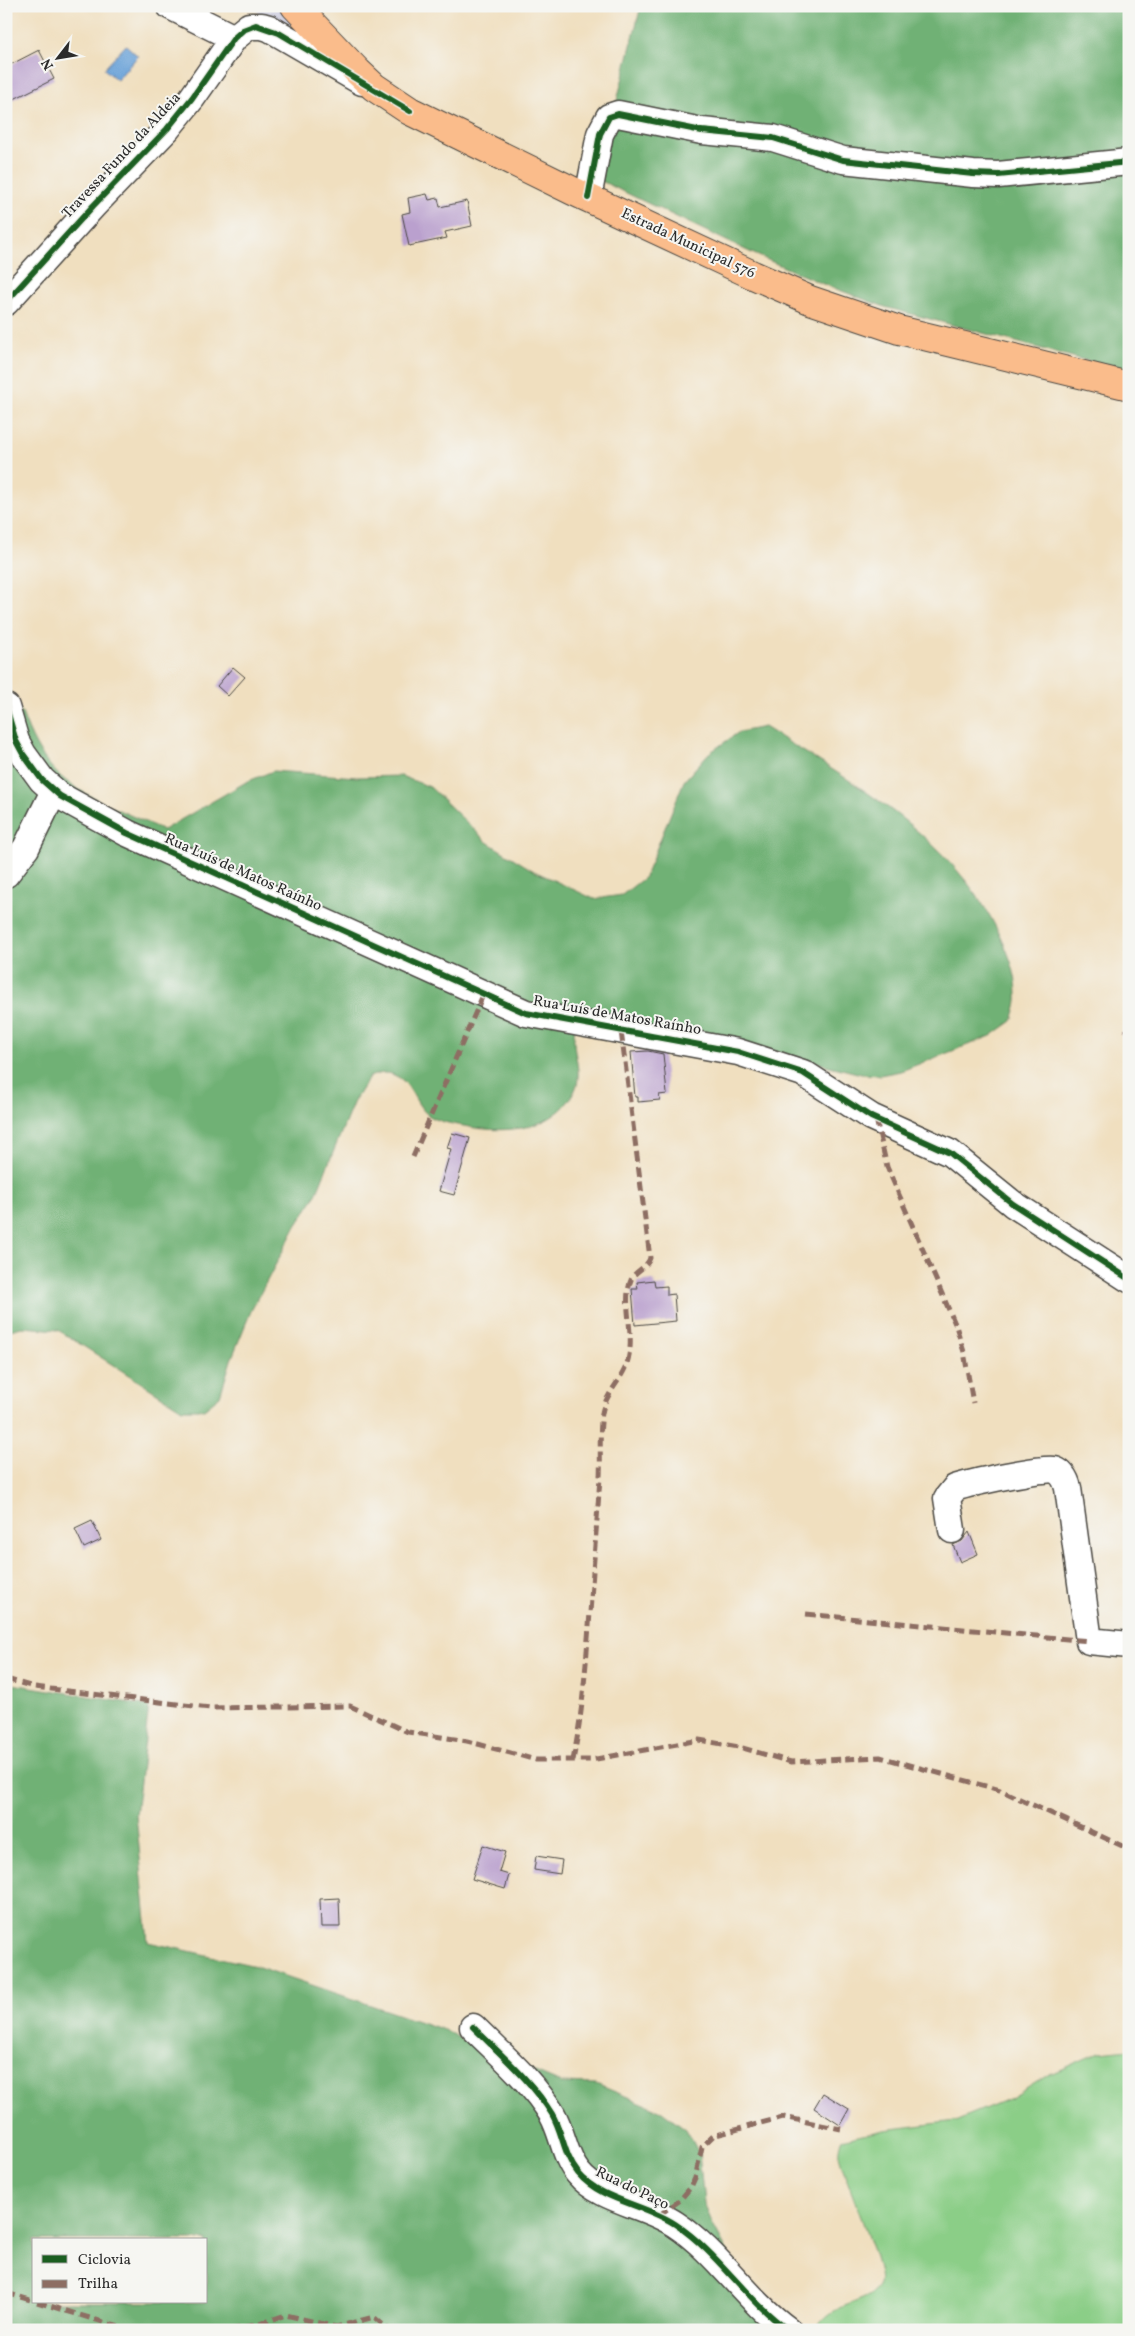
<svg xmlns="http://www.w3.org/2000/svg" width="1135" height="2336" font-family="Vollkorn,serif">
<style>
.industrial{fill:#c2c2dc}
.green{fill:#8bce87;stroke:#5b7c59}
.forest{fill:#70b174;stroke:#4e6e50;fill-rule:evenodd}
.water{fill:#6aa2d8;stroke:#4a6682}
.building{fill:#baa0ce}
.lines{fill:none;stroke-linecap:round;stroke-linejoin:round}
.minor-casing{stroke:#494641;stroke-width:29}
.major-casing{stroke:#494641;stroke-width:30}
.minor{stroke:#fff;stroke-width:26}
.major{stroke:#fabc8b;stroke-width:28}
.quiet{stroke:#8d6e63;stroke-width:5;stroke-dasharray:10 5;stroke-linecap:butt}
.cycleway-casing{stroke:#f6f6f2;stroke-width:9}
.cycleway{stroke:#1b5e20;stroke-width:6}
.labels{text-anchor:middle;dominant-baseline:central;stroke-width:4;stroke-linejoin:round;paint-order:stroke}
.street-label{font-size:15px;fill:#2b2b2b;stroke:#f6f6f2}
</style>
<rect width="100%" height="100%" fill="#f6f6f2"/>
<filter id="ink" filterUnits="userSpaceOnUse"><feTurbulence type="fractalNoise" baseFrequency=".02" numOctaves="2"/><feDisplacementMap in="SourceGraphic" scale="10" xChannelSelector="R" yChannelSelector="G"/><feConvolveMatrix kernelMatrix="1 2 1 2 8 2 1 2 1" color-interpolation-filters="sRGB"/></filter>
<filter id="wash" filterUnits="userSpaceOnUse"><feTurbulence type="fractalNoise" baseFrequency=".0096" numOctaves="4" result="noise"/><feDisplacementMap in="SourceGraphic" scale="20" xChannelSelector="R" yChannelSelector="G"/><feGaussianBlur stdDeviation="1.12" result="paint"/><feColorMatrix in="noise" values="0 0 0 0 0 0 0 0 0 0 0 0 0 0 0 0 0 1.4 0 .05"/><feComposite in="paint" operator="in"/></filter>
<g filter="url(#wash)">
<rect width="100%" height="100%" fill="#f0dfbf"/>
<path class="industrial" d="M255,6H282L324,55L254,9Z"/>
<path class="green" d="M1129,2049V2330H816C831,2300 869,2306 879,2285C886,2272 843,2176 839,2155C838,2150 840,2144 841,2140L884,2130L955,2121L1013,2097L1048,2075L1100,2052Z"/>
<g class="forest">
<path d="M641,6H1129V372L885,307L823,284L754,254L597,179Z"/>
<path d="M6,706L22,713C30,735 40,757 57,773C78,795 134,816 163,830L246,782L273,771L357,777L401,776L430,787L487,842L534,871L594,899L622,895L645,877L684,781L708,754L739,732L764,727C852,782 952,836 999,933C1008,952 1017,973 1017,995C1018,1003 1014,1013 1012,1021L991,1036L901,1071L880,1075L861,1074L783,1054L577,1019C576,1024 574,1031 574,1037C573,1054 583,1073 575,1090C556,1132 503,1134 464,1126C453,1124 438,1122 428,1115C414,1104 411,1081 394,1075C385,1071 378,1074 369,1077L354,1101L315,1197L296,1226L251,1311L231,1360L220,1396L204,1409H182L58,1330L22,1327L6,1331Z"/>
<path d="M6,1683L149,1706L136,1815L148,1942L256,1966L444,2030L477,2047L561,2083L596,2084L662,2111L686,2129L699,2153L704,2203L713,2225L742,2279L772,2312L801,2330H6ZM34,2240H206V2302H34Z"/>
</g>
<path class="water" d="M126,45L138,56L117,80L104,69Z"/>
<g id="blocks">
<g class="building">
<path d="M39,50L54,79L12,100L6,88V67Z"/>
<path d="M427,194L429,200L438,198L440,207L467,201L472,226L445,232L447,238L409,246L402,214L410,212L408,198Z"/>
<path d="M233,667L245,677L228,696L217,686Z"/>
<path d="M648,1051L663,1054L667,1094L659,1095L660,1100L638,1102V1097H635L631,1052Z"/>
<path d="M452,1133L470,1138L454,1195L439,1191L451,1149L447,1148Z"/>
<path d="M654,1280L655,1287L667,1286V1295L674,1294L676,1321L635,1325L632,1289H638L637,1282Z"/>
<path d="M92,1521L101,1540L84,1548L75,1529Z"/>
<path d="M969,1532L978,1554L960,1562L953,1545L962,1541Z"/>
<path d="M483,1845L505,1852L499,1872L509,1875L505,1889L472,1879Z"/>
<path d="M536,1856L562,1860L560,1874L534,1870Z"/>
<path d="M339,1898L340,1927H321L320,1899Z"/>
<path d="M823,2093L849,2109L840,2125L814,2108Z"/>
</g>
</g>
</g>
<g filter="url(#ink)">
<use href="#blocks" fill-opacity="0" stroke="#494641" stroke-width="1"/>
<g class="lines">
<g class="minor-casing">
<g id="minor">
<path d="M170,6L234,38"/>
<path d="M588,198L600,134L609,117L618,114L702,131L773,138L843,160L973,174L998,175L1129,162"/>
<path d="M6,302L93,206L167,129L192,98L234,38L249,26H262L269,28L362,82"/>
<path d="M6,707L16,741L23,754L42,780L60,796L127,833L526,1013L738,1052L803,1073L871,1117L950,1153L1013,1204L1129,1279"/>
<path d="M6,874L26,848L54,791"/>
<path d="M952,1530L947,1498L955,1488C969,1483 1043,1467 1055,1470C1063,1473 1066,1480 1068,1488L1089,1641L1129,1645"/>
<path d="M473,2027C501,2055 532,2081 552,2114C563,2133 564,2156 578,2173C601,2201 645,2204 675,2224C718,2252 746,2300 788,2330"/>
</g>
</g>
<g class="major-casing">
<path id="major" d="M295,6L358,72L374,87L410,111L573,191L753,275L810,300L899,330L1129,386"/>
</g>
<use href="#minor" class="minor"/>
<use href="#major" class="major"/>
<g class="quiet">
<path d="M1125,1029L1129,1034"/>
<path d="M876,1119L887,1167L956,1326L964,1352L973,1403"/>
<path d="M413,1157L483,995"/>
<path d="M806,1614L1089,1641"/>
<path d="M6,1679L34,1687L210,1708L350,1706L408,1732L467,1741L536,1760H591L699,1740L739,1747L791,1762L880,1757L1000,1790L1129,1849"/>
<path d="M573,1760C583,1712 586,1663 590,1613C593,1568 597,1523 600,1477C601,1456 599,1434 602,1413C606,1391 626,1377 629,1355C634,1332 622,1301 631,1280C635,1270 647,1268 650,1258L621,1031"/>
<path d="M659,2215L679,2201L691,2187L695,2178L702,2147L713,2136L783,2117L841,2129"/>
<path d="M6,2293L34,2301"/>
<path d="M37,2302L129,2330"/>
<path d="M230,2330L259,2324L286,2315L336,2327L374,2317L389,2330"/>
</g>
<g class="cycleway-casing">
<g id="cycleway">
<path d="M588,198L600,134L609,117L618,114L702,131L773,138L843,160L973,174L998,175L1129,162"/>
<path d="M6,302L93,206L167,129L192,98L234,38L243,30L256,25L279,33L410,111"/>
<path d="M6,707L16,741L23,754L42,780L60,796L127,833L526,1013L738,1052L803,1073L871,1117L950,1153L1013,1204L1129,1279"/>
<path d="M473,2027C501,2055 532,2081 552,2114C563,2133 564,2156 578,2173C601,2201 645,2204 675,2224C718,2252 746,2300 788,2330"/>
</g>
</g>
<use href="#cycleway" class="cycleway"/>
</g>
</g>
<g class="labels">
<g class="street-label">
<text transform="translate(122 156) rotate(-47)">Travessa Fundo da Aldeia</text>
<text transform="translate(688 244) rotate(25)">Estrada Municipal 576</text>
<text transform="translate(243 873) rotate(24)">Rua Luís de Matos Raínho</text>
<text transform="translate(617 1016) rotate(10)">Rua Luís de Matos Raínho</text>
<text transform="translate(632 2189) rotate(26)">Rua do Paço</text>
</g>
</g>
<rect width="1135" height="2336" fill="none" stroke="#f6f6f2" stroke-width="25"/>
<rect x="32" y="2238" width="175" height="65" fill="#f6f6f2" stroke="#a5a5a2"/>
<rect x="42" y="2255" width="25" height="8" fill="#1b5e20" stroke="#a5a5a2"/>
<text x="78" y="2264" font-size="15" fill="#2b2b2b">Ciclovia</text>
<rect x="42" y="2280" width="25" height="8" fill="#8d6e63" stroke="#a5a5a2"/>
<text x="78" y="2288" font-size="15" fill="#2b2b2b">Trilha</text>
<g transform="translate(58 58) rotate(239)" stroke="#f6f6f2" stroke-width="4" paint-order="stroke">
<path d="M0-4L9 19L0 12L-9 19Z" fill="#2b2b2b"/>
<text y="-8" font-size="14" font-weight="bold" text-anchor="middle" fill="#2b2b2b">N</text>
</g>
</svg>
